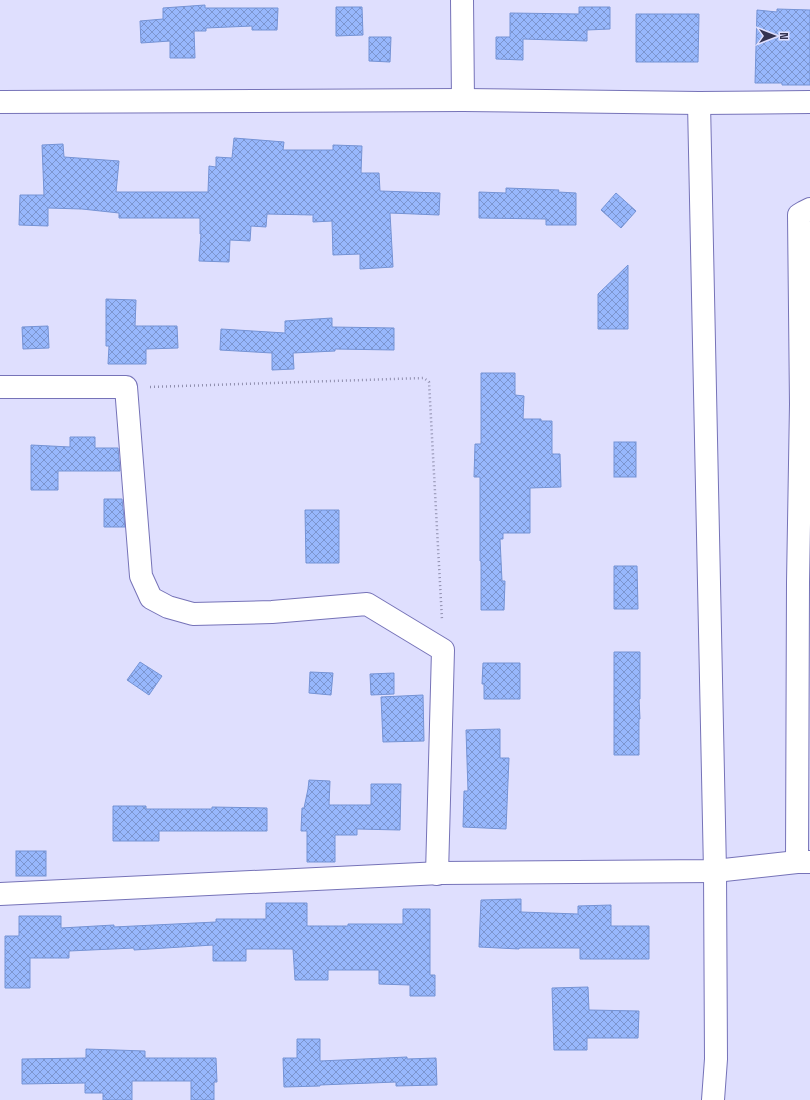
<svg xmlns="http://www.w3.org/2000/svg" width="810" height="1100" font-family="'Space Grotesk',sans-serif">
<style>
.building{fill:url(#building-cross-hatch);stroke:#7593d5}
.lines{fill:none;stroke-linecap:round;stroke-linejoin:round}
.minor-casing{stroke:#7673b8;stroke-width:24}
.secondary-casing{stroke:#7673b8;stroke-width:24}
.path{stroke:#8f8ead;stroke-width:2.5;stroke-dasharray:1 3;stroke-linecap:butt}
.minor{stroke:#fff;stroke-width:22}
.secondary{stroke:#fff;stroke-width:22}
</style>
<defs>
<pattern id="building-cross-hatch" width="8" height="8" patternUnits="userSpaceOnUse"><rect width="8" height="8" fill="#97b7fc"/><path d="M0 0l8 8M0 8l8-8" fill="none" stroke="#7c95ce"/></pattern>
</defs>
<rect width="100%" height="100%" fill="#dfdffe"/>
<g class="building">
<path d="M205,5V8H278L277,30H252V26L206,28V31H194L195,58H170V41L141,43L140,21L163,19V8Z"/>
<path d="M336,7H362L363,35L336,36Z"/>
<path d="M579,7H610V29L587,30V41L523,39V60L496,59V37H510V13L579,14Z"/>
<path d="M777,9L810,10V85H782V83H755L757,10L777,12Z"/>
<path d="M636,14H699L698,62H636Z"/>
<path d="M369,37H391L390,62L369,61Z"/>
<path d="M234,138L284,142L283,150H333V145L362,146L361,173H379L380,191L440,193L439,215L390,213L393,267L360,269V254L333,255L332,221L313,222V215L267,214L266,227L251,226L250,241L230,240L229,262L199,261L201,234H200V218H119V213L82,209L48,208V226L19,225L20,195H44L42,145L63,144L64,157L119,161L116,192H208L209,166L216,167V157L232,158Z"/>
<path d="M506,188L559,190L558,192L576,193V225H546V219L479,218V192L506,193Z"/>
<path d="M616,193L636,211L621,228L601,210Z"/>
<path d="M628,265V329H598V294Z"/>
<path d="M106,299L136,300L135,326H177L178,348L146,349V364H108L109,346H106Z"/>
<path d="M332,318V327L394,328V350L335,349V351L293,353L294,369L272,370V353L220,350L221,329L285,333V321Z"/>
<path d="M48,326L49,348L23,349L22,327Z"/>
<path d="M481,373H515V395L524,396L523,419H541V421H552V454H560L561,487L530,488V533H503V539H500L502,581H505L504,610H481V561H480V477H474L475,444H481Z"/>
<path d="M70,437H95V448H118L120,471H58V490H31V445L70,447Z"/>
<rect x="614" y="442" width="22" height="35"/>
<path d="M104,499H122L125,527H104Z"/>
<path d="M305,510H339V563H306Z"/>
<path d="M614,566H637L638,609H614Z"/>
<path d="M614,652H640V699H639L640,719H639V755H614Z"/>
<path d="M140,662L162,676L149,695L127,680Z"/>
<path d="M483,663H520V699H484V684H482Z"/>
<path d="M310,672L333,673L331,695L309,693Z"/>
<path d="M394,673V694L371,695L370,674Z"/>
<path d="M423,695L424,741L383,742L381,697Z"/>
<path d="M500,729V758H509L506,829L463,827L464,791H468L466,730Z"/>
<path d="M309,780L330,781L329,805H371V784H401L400,830L357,829V835H335V862H307V831H301L302,808H304L308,789Z"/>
<path d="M113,806H146V809H212V807L267,808V831H159V841H113Z"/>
<rect x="16" y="851" width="30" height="25"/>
<path d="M521,899V912L578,914V906L611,905V926H649V959H580V948H519V949L479,947L481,900Z"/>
<path d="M266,903H307V926H348V924H403V909H430V975H435V996H410V985L379,984V970H328V980H295L293,949H246V961H213V945L134,950V948L69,951V958H30V988H5V936H19V916H61V928L114,925V927L216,922V919H266Z"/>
<path d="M588,987L589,1010L639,1011L638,1038H587V1050H554L552,988Z"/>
<path d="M297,1039H320V1061L407,1057V1059L436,1058L437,1085L396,1086V1082L320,1085V1086L284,1087L283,1058H297Z"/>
<path d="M86,1049L145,1051V1058H216L217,1082H214V1100H191V1081H132V1100H103V1093H85V1083L22,1084V1059L86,1058Z"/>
</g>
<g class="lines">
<g class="minor-casing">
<g id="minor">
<path d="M462,0L463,100"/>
<path d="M699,103L715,871L716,1059L713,1100"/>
<path d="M810,209L804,212L799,215L801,404L798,583L797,862H810"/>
<path d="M0,387H126L141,576L151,598L168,607L193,614L272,612L367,604L443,650L437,874"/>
<path d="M0,894L441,873L715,871L797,862"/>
</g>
</g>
<g class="secondary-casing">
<path id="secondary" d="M0,102L463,100L699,103L810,102"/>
</g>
<path class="path" d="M150,387L424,378L429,382L442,620"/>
<use href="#minor" class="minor"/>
<use href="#secondary" class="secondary"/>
</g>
<g transform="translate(774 36) rotate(90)" stroke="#dfdffe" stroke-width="3" paint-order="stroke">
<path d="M0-3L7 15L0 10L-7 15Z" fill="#343351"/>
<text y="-6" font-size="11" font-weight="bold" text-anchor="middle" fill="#343351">N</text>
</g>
</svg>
